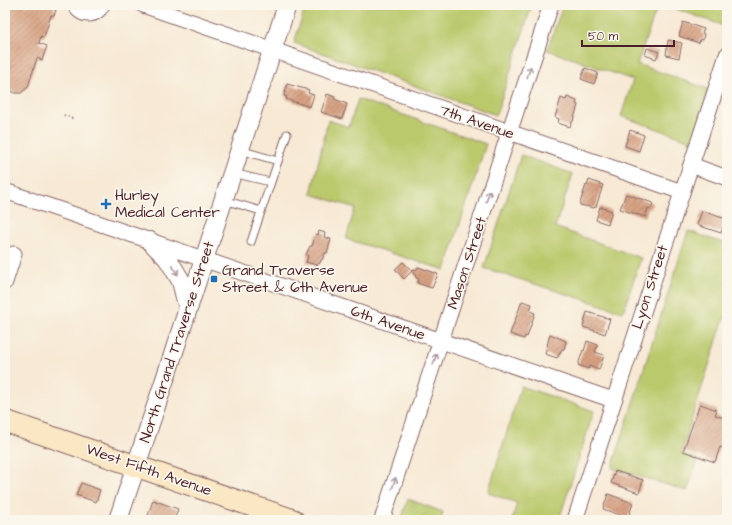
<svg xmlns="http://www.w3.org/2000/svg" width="732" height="525" font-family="'Architects Daughter',sans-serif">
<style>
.grass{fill:#bac96c;stroke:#82744c}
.park{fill:url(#park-tufts);stroke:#82744c}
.building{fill:url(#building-hatch)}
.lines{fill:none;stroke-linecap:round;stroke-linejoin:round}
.service-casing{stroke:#876666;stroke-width:9}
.minor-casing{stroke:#876666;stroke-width:17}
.tertiary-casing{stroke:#876666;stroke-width:20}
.secondary-casing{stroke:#876666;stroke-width:23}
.path{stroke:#876666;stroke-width:2;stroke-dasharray:1 3;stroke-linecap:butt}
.service{stroke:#fff;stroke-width:7}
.minor{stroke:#fff;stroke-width:15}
.tertiary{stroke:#fff;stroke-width:18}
.secondary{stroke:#fae7c3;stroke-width:21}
.oneway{stroke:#ae9aa0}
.poi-dot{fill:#1f6fb2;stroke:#fbf7ec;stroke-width:1.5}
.labels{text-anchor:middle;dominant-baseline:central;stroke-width:3.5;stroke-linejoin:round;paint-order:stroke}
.street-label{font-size:15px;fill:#4a1f2b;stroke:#fbf7ec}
.poi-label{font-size:15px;fill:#4a1f2b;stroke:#fbf7ec;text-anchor:start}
</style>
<defs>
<pattern id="park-tufts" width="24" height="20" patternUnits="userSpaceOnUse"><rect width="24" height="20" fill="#bac96c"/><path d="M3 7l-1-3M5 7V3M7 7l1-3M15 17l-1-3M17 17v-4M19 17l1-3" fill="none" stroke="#a1ac5e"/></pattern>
<pattern id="building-hatch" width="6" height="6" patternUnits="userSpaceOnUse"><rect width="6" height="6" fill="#d7a283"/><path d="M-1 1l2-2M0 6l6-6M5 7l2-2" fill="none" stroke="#b0836b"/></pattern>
</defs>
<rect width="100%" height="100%" fill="#fbf7ec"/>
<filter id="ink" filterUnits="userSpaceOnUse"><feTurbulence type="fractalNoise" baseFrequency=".025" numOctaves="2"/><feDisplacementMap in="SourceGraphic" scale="8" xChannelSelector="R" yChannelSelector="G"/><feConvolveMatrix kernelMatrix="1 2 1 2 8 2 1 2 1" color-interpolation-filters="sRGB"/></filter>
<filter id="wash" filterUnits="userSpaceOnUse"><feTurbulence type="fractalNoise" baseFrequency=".012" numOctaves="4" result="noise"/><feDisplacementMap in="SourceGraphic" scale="16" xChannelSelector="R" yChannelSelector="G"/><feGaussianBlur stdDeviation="0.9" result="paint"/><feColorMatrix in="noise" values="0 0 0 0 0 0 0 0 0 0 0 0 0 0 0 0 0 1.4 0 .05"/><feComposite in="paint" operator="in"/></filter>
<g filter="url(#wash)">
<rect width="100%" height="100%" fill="#f7e9d4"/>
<g class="grass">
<path d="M306,5H532L496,115L294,43Z"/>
<path d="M563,5H658L637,64L708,89L694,142L621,116L633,80L547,50Z"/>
<path d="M665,5H727V27Z"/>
<path d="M358,99L486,144L445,270L346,239L355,208L311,194L328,120L349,127Z"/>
<path d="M521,155L573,174L555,227L641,258L623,312L484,268Z"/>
<path d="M688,231L727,244V319L724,318L681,453L698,459L687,491L612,468Z"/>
<path d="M521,386L594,411L559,520H512L517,503L488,493Z"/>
</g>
<path class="park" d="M408,499L443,512L441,520H401Z"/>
<g id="blocks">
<g class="building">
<path d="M5,5H55L54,9L56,10L54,16L51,15L44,37L41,36L39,43L47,46L42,60L37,58L28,87L21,93H15L9,90L5,102Z"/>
<path d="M683,22L704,29L702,33L704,34L703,40L700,39L699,43L679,36Z"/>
<path d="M668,40L682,43L679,58L666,55Z"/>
<path d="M647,48L659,52L656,59L645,55Z"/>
<path d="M585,68L598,73L594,84L581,79Z"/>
<path d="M287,84L309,90L308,93L314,95L310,107L286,99L287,97L284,96Z"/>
<path d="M327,94L335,97L334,99L347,104L342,119L321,112Z"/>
<path d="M567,97L577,101L576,104L578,105L573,121L571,123L570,127L558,123L559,119L555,117L561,98L566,100Z"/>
<path d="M630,130L644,135L639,151L625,146Z"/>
<path d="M589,180L603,185L596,207H595L594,208L580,205V203L586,185L587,186Z"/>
<path d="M626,194L653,203L651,209L648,208L645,217L620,209Z"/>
<path d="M600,207L612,211L608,224L596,220Z"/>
<path d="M702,211L726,219L721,233L697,225Z"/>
<path d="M319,231L325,233L324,237L331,239L327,253H325L322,260H321L320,263L316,265L306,262L308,256L306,255L310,246H312L316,234L318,235Z"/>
<path d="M403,262L412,271L404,279L395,269Z"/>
<path d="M418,267L438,274L432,288L417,283L419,279L416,278V276L413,273L414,269L416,270Z"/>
<path d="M522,301L532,304L530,311L535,313L527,337L525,336L524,339L510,334Z"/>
<path d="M587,312L610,319L605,334L583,327Z"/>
<path d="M550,334L566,341L564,349H562L557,358L545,354Z"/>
<path d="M587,341L598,345L595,352L604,355L599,370L589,366V369L578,365L583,350L584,351Z"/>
<path d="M700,404L717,410L715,415L727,419V450L720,447L715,462L683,451Z"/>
<path d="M615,471L643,480L639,493L611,483Z"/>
<path d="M81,483L100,490L96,502L76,495Z"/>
<path d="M608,494L633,503L628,518L603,509Z"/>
<path d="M153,500L178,509L174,520L147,519Z"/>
</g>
</g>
</g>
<g filter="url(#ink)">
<use href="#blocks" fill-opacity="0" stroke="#876666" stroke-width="1"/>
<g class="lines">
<g class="service-casing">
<g id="service">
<path d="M240,150L278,161L287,134"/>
<path d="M233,173L270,182"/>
<path d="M224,200L261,211"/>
<path d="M251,242L278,161"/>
</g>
</g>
<g class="minor-casing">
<g id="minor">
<path d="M75,5C81,17 96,17 102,5"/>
<path d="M143,5L682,192"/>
<path d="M691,165L727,178"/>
<path d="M5,191L613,400"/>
<path d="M5,282L14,254"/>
<path d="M382,520L551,5"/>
<path d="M575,520L727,55"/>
</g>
</g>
<g class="tertiary-casing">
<g id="tertiary">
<path d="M150,241L167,258L174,269L181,281L186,301L189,306"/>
<path d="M118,520L168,370L287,5"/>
</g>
</g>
<g class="secondary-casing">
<path id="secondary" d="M5,421L293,520"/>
</g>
<path class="path" d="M64,115L74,119"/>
<use href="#service" class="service"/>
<use href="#minor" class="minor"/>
<use href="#tertiary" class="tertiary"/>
<use href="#secondary" class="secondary"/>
</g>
<defs><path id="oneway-shaft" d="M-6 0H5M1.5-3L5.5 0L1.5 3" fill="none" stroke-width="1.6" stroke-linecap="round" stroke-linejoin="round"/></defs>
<g class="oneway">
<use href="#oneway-shaft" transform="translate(529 72) rotate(-72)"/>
<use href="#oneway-shaft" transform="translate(488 196) rotate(-72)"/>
<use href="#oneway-shaft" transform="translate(175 270) rotate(59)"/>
<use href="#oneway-shaft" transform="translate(435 359) rotate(-72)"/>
<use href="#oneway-shaft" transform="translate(394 483) rotate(-72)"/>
</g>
</g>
<g class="poi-dot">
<path d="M104 198h4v4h4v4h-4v4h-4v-4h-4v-4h4z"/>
<rect x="210" y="275" width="8" height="8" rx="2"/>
</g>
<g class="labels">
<g class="street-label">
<text transform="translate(477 122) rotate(19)">7th Avenue</text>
<text transform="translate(467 263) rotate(-72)">Mason Street</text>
<text transform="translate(650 287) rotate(-72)">Lyon Street</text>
<text transform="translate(388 323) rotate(19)">6th Avenue</text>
<text transform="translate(177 342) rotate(-72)">North Grand Traverse Street</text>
<text transform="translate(149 470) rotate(19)">West Fifth Avenue</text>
</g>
<g class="poi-label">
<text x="115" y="195">Hurley<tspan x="115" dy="17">Medical Center</tspan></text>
<text x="222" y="270">Grand Traverse<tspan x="222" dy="17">Street &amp; 6th Avenue</tspan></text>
</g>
</g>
<rect width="732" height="525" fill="none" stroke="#fbf7ec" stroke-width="20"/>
<path d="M582 40v6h92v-6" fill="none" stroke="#4a1f2b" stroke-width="2"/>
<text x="588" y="40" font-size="12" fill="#4a1f2b" stroke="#fbf7ec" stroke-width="3" paint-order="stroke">50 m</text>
</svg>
